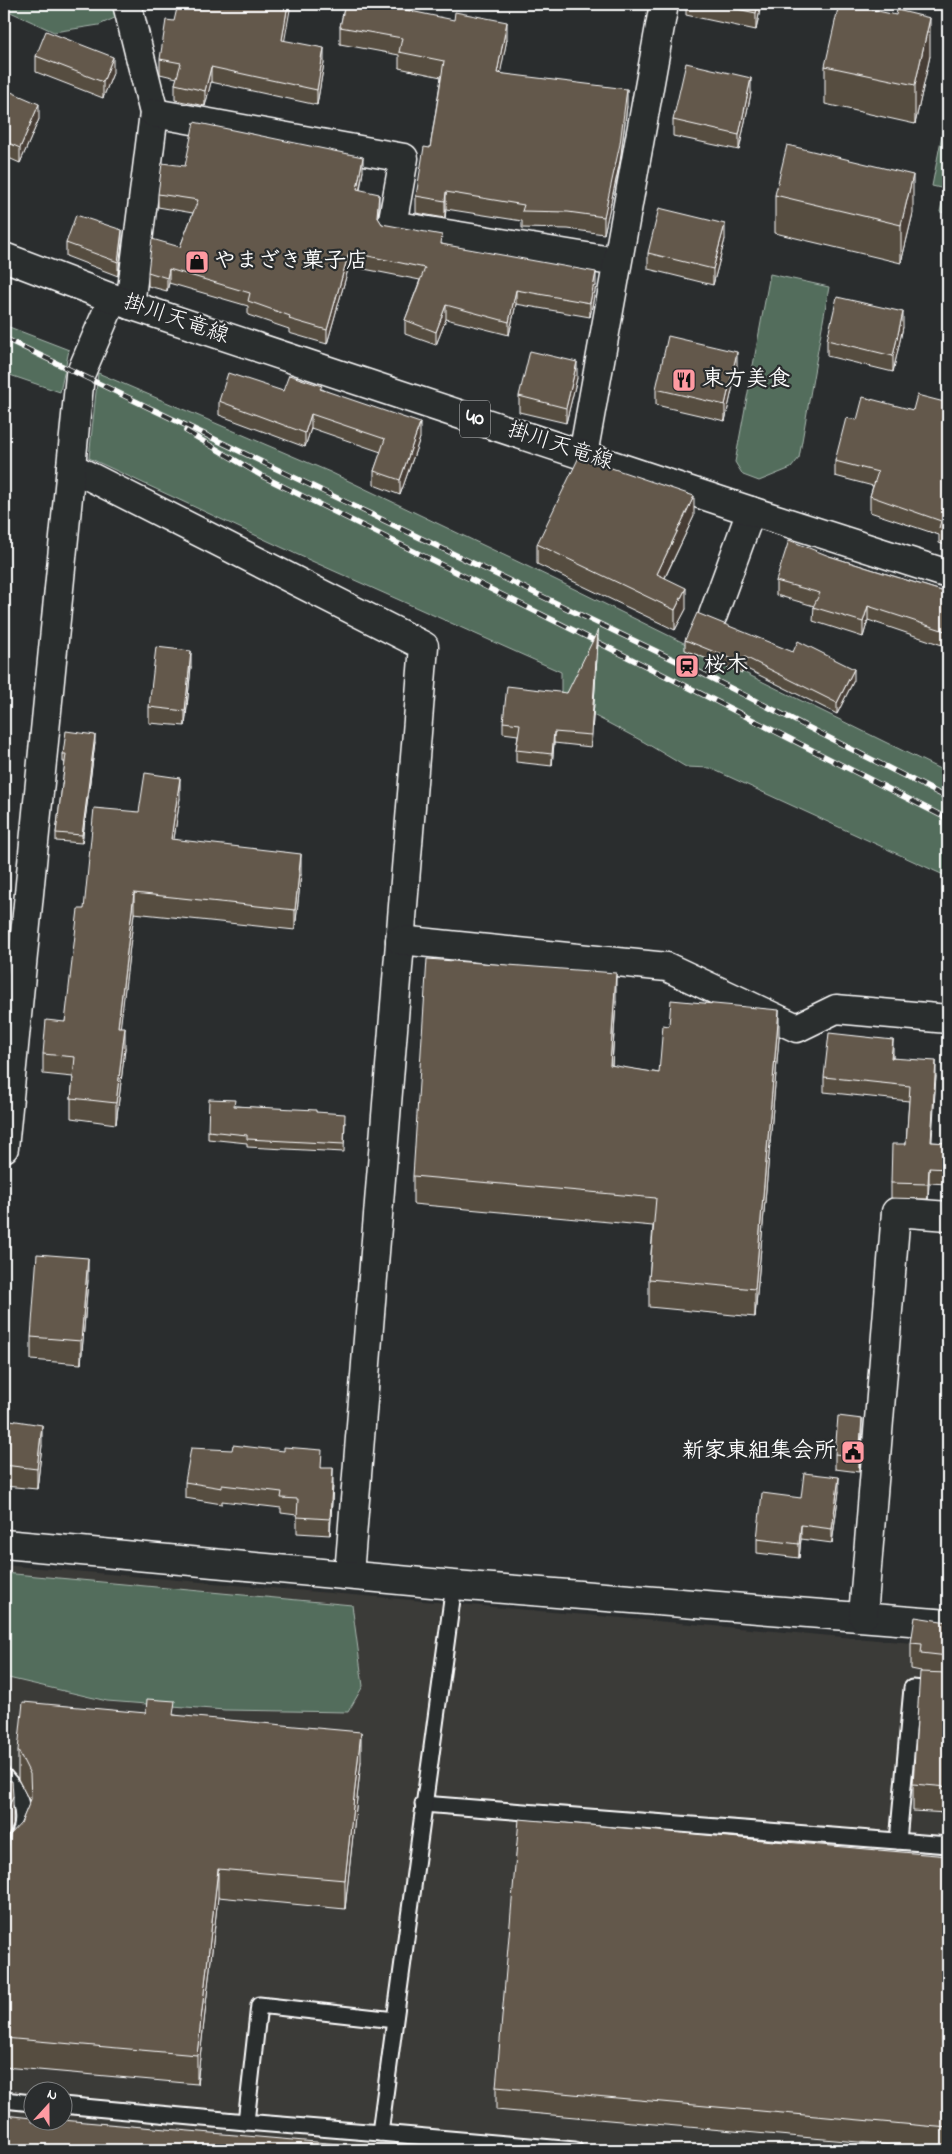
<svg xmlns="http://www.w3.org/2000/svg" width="952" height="2154" font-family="'Indie Flower','Klee One',sans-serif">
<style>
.built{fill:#3b3a37;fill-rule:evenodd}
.green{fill:#526d5c;stroke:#a8b6ae}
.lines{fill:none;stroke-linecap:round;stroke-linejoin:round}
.lane-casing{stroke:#fff;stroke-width:19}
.street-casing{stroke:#fff;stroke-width:31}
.secondary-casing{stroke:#fff;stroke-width:31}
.primary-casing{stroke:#fff;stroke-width:31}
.lane{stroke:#2a2d2e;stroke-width:15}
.street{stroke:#2a2d2e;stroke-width:28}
.secondary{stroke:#2a2d2e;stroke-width:28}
.primary{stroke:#2a2d2e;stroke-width:28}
.rail-casing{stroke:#fff;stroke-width:5.5}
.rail{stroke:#2a2d2e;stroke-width:4;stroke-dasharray:11;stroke-linecap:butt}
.wall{fill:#564d41;stroke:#fff}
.shaded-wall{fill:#463e35;stroke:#fff}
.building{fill:#64594c;stroke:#fff}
.labels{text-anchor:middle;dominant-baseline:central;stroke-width:4.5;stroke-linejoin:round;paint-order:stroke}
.shield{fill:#2a2d2e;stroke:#bfc0c0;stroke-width:1}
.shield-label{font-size:21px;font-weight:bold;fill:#fff}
.poi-label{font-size:22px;font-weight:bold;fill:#fff;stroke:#2a2d2e;text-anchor:start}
.street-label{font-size:22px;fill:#fff;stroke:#2a2d2e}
</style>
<rect width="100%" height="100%" fill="#2a2d2e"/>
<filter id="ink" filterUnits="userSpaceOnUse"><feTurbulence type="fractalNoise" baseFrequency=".02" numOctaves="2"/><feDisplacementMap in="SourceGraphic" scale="10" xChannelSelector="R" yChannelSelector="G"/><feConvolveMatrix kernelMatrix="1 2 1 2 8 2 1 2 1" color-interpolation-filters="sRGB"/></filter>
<g filter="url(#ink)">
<path class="built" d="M4,1565L948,1646V2150H4ZM32,2092H62V2122H32Z"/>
<g class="green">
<path d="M4,4H146L99,25L54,32L4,9Z"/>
<path d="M948,104V213L940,212L945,189L932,186Z"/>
<path d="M770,274L829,287L799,458L791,468L759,481L743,475L735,462Z"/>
<path d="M4,325L69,350L60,392L4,373Z"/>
<path d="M98,373L330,472L556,580L948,773V877L710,768L686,767L644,742L561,698V672L296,554L89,458Z"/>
<path d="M4,1573L352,1605L363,1686L348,1712L225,1710L107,1701L4,1677Z"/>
</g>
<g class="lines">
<g class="lane-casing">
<g id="lane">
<path d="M4,1776C27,1800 31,1833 4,1856"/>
<path d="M423,1804L948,1845"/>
<path d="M898,1841L912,1688L948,1691"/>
<path d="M395,2020L380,2133L246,2122L259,2005L395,2020L454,1585"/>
<path d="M4,2100L32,2103"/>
<path d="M62,2105L246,2122"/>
<path d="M380,2133L575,2150"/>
</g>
</g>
<g class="street-casing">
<g id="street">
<path d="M127,4L154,113L130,305"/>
<path d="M154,113L404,158L392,225L617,262"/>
<path d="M583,455L664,4"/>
<path d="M71,467L424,646L349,1574"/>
<path d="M713,615L751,511"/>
<path d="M400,940L667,967L797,1028L836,1009L948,1019"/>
<path d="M4,1544L454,1585L948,1624"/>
<path d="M863,1616L896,1212L948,1216"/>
</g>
</g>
<g class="secondary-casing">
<path id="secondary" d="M4,1148L80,375L113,298"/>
</g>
<g class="primary-casing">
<path id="primary" d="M4,257L130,305L751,511L948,574"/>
</g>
<use href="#lane" class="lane"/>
<use href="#street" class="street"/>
<use href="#secondary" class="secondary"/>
<use href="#primary" class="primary"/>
<g class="rail-casing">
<g id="rail">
<path d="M4,338L687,666L948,798"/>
<path d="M186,431L262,476L680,683L948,819"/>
</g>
</g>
<use href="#rail" class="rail"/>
</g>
<g class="wall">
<path d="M345,4H405L404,9L507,39L500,73L627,106L620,161L604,234L568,229L522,228V221L446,209L445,218L416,213V196L430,148L441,77L399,68V55L340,44V27Z"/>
<path d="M679,4H761L756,30L686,15V6Z"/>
<path d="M284,41L324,63L317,105L211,82L205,106L175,100V84L177,78L160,74V59Z"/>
<path d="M36,56L113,73L103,98L36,72Z"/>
<path d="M930,56L915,124L825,104V66Z"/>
<path d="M4,89L39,119L20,163L4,156Z"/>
<path d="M751,93L739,150L673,136V120Z"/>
<path d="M185,166L363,171L360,190L379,208L378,218L382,224L442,244L596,285L590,317L516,304L509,335L446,319L436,345L405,334V320L420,280L349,266L327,344L289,333V329L248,315V306L169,283L167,291L148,286V272L180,247L193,213L158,207V194Z"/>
<path d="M775,195L913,213L901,263L775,233Z"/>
<path d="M725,239L713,285L648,269V253Z"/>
<path d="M66,243H122L118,276L66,256Z"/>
<path d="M903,327L893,372L827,356V340Z"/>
<path d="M737,368L725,421L656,405V389Z"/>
<path d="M577,378L566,423L519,412V396Z"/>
<path d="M322,389L420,438L400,495L374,485V471L381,452L311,428L305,447L219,415V401L283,391Z"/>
<path d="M948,403V546L939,543V535L870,512V496L873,486L835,476V461L857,420Z"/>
<path d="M694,516L665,578L686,609L675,630L537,564V544Z"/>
<path d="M829,556L948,593V647L868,620L863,637L813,621L814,606L776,595V581Z"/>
<path d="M685,640L854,680L837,714L745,668L742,673L685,650Z"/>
<path d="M598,642L591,747L554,743L552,766L516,762V750L518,735L503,733V722L567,693Z"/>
<path d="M191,667L185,726L149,723V707Z"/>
<path d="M95,743L82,843L56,841V833L65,762H63V754Z"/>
<path d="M180,798L174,839L301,874L295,930L134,913L120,1027L125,1048L116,1124L71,1118V1098L73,1077L43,1074V1054L65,1022L84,909L139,812Z"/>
<path d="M616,1001L612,1066L659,1073L779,1038L755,1317L649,1307V1279L653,1226L413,1204V1176Z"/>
<path d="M893,1055V1058L936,1076L931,1142L948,1143V1184L929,1183L928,1199L891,1198V1183L906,1144L909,1101L824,1092V1077Z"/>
<path d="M948,1067V1094H947Z"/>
<path d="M235,1106L316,1112L345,1122L344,1152L247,1147V1143L208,1139V1131Z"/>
<path d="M88,1280L81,1364L31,1360V1337Z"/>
<path d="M4,1419L42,1445L37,1489L4,1486Z"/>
<path d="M862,1434L859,1472L835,1469V1454Z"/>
<path d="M322,1468L333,1484L330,1535L297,1533V1515L281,1513V1508L222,1501V1504L185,1498V1482Z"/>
<path d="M839,1491L832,1543L801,1539L799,1558L757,1553V1539L801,1498Z"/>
<path d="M948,1622V1813L913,1811V1784L921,1671L911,1669V1643Z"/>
<path d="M146,1713L175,1715L361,1761L345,1909L218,1897L197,2084L4,2067V1884L21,1823L30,1802L18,1779V1750Z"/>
<path d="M4,1780L13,1825L9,1835L4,1834Z"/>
<path d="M948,1856V2150L496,2110V2087Z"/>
</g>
<g class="shaded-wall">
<path d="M288,4H291L282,55V40Z"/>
<path d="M402,4H405L401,26V9Z"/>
<path d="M758,4H761L756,30V13Z"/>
<path d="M930,18V56L915,124V85Z"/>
<path d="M507,22V39L497,90V73Z"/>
<path d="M324,48V63L317,105V90Z"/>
<path d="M113,57V73L103,98V82Z"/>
<path d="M211,67V82L205,106V91Z"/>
<path d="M751,78V93L739,150V135Z"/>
<path d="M627,89V106L620,161L604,234V217Z"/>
<path d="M39,104V119L20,163V148Z"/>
<path d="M363,157V171L357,203V189Z"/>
<path d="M913,175V213L901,263V225Z"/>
<path d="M446,192V209L445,218V201Z"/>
<path d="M379,194V208L377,230V216Z"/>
<path d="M725,224V239L713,285V269Z"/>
<path d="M122,230V243L118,276V262Z"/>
<path d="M349,252V266L327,344V330Z"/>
<path d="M169,269V283L167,291V278Z"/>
<path d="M596,272V285L590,317V303Z"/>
<path d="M516,290V304L509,335V322Z"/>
<path d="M446,305V319L436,345V332Z"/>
<path d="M903,312V327L893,372V356Z"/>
<path d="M737,352V368L725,421V405Z"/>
<path d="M577,362V378L566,423V408Z"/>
<path d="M311,414V428L305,447V433Z"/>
<path d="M420,423V438L400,495V480Z"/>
<path d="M694,496V516L657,594V574Z"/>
<path d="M686,588V609L675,630V610Z"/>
<path d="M868,606V620L863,637V622Z"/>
<path d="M598,630V642L591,747V735Z"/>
<path d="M191,651V667L185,726V711Z"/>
<path d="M745,657V668L742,673V663Z"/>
<path d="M854,669V680L837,714V703Z"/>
<path d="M554,732V743L552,766V754Z"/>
<path d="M95,735V743L82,843V835Z"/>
<path d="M180,778V798L171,859V839Z"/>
<path d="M301,854V874L295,930V910Z"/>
<path d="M134,893V913L118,1047V1027Z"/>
<path d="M616,973V1001L610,1093V1065Z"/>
<path d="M779,1010V1038L755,1317V1289Z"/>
<path d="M125,1027V1048L116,1124V1103Z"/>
<path d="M893,1040V1055L891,1073V1058Z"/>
<path d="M936,1061V1076L931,1156V1142Z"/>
<path d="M929,1168V1183L928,1199V1184Z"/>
<path d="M88,1258V1280L81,1364V1341Z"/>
<path d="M862,1419V1434L859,1472V1457Z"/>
<path d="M42,1425V1445L37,1489V1469Z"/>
<path d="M333,1468V1484L330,1535V1519Z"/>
<path d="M839,1477V1491L832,1543V1529Z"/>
<path d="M801,1525V1539L799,1558V1544Z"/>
<path d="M361,1732V1761L345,1909V1880Z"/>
<path d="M13,1796V1825L9,1835V1806Z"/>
<path d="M218,1869V1897L197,2084V2055Z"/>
</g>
<g class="building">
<path d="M178,4H288L282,40L324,48L317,90L211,67L205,91L175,84L181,63L160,59L166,20L174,21Z"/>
<path d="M345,4H402L401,9L454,20L455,12L507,22L497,73L627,89L620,144L604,217L568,212L522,211L524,205L446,192L445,201L416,196L424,147L430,148L444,61L399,52L402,38L340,27Z"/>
<path d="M713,4H758L756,13Z"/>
<path d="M839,4H846L896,15L897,10L930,18L915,85L825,66Z"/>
<path d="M46,31L113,57L103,82L36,56Z"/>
<path d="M686,63L751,78L739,135L673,120Z"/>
<path d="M4,89L39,104L20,148L4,141Z"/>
<path d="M194,122L363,157L357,189L379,194L377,216L382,224L442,235L441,244L596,272L590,303L516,290L509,322L446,305L436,332L405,320L425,268L349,252L327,330L289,319L290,316L248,301L250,293L169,269L167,278L148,272L152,239L180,247L198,200L158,194L162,163L185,166Z"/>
<path d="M787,145L913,175L901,225L775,195Z"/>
<path d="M659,208L725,224L713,269L648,253Z"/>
<path d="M76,215L122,230L118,262L66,243Z"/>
<path d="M837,297L903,312L893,356L827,340Z"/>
<path d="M668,336L737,352L725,405L656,389Z"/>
<path d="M530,351L577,362L566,408L519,396Z"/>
<path d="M228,373L283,391L289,375L322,386L320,389L420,423L400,480L374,471L385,439L311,414L305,433L219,401Z"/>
<path d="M917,395L948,403V531L939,528L941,521L870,496L878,472L835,461L846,418L857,420L863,397L913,410Z"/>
<path d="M579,457L694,496L657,574L686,588L675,610L537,544Z"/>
<path d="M789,540L829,556L948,593V632L868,606L863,622L813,607L820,593L776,581Z"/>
<path d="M697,613L793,652L798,641L854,669L837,703L745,657L742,663L685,640Z"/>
<path d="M598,630L591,735L554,732L552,754L516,750L520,724L503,722L507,686L567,693Z"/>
<path d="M156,647L191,651L185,711L149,707Z"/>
<path d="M66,731L95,735L82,835L56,833L66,754H63Z"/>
<path d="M145,773L180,778L171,839L301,854L295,910L134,893L118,1027H125L116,1103L71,1098L75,1057L43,1054L46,1020L65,1022L78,909H84L94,808L139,812Z"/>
<path d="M427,959L616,973L610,1065L659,1073L663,1025L669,1026L671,1000L779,1010L755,1289L649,1279L656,1198L413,1176Z"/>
<path d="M829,1033L893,1040L891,1058L936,1061L931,1142L948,1143V1169L929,1168L928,1184L891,1183L892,1144H906L910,1086L824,1077Z"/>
<path d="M209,1099L235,1100L234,1106L316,1110V1112L345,1114L344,1144L247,1139V1135L208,1131Z"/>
<path d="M37,1254L88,1258L81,1341L31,1337Z"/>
<path d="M838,1416L862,1419L859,1457L835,1454Z"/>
<path d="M4,1419L42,1425L37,1469L4,1465Z"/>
<path d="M233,1445L284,1451V1447L322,1450L321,1468H333L330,1519L297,1517L298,1499L281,1498L282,1492L222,1485V1488L185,1482L191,1448L232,1450Z"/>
<path d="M804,1473L839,1477L832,1529L801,1525L799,1544L757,1539L762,1493L801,1498Z"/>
<path d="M915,1617L948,1622V1656L921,1653L922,1644L911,1643Z"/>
<path d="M920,1672L948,1673V1787L913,1784Z"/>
<path d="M147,1699L175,1701L173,1715L361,1732L345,1880L218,1869L197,2055L4,2038V1884L10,1835L21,1823L31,1799L30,1774L18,1750L23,1702L146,1713Z"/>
<path d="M4,1780L12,1781L13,1796L9,1806H4Z"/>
<path d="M519,1819L948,1856V2128L496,2087Z"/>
<path d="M4,2115L32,2118V2122H62V2120L408,2150H4Z"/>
</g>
</g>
<defs>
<g id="shop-square" transform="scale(1.25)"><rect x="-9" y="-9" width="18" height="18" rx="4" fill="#ff9aa2" stroke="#2a2d2e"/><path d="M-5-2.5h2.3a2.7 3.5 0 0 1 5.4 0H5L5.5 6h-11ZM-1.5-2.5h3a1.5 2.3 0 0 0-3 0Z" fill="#111"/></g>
<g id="restaurant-square" transform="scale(1.25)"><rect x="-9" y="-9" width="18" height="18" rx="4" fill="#ff9aa2" stroke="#2a2d2e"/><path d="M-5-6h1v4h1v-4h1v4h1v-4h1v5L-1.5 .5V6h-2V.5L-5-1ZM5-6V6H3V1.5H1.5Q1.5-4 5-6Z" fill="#111"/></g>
<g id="station-square" transform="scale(1.25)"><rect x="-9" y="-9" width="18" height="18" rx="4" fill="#ff9aa2" stroke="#2a2d2e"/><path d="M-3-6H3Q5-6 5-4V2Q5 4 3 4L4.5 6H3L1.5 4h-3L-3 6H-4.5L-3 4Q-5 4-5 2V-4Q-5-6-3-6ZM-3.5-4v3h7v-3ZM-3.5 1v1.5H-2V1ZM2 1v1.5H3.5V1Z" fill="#111"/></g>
<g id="civic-square" transform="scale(1.25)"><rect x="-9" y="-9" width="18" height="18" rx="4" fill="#ff9aa2" stroke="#2a2d2e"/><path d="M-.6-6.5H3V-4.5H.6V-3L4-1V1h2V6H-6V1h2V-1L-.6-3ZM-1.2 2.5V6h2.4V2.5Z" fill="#111"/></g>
</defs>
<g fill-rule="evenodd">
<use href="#shop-square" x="197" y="262"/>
<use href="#restaurant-square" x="684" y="380"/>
<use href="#station-square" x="687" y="666"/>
<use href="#civic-square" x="853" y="1452"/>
</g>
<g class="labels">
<rect class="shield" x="460" y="400.5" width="30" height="37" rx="4"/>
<g class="shield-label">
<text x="475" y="419">40</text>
</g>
<g class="poi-label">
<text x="214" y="262">やまざき菓子店</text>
<text x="702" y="380">東方美食</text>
<text x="704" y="666">桜木</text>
<text x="836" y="1452" text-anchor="end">新家東組集会所</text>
</g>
<g class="street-label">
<text transform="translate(176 320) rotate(19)">掛川天竜線</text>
<text transform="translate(560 447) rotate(18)">掛川天竜線</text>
</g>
</g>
<rect width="952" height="2154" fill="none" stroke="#2a2d2e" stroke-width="20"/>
<rect x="10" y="10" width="932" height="2134" fill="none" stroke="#fff" stroke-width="2" filter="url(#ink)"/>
<g transform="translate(48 2106) rotate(21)"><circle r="24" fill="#2a2d2e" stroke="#7f8182"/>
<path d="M0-4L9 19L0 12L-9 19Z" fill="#ff9aa2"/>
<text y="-8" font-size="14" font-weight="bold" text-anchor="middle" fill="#ffffff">N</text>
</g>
</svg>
